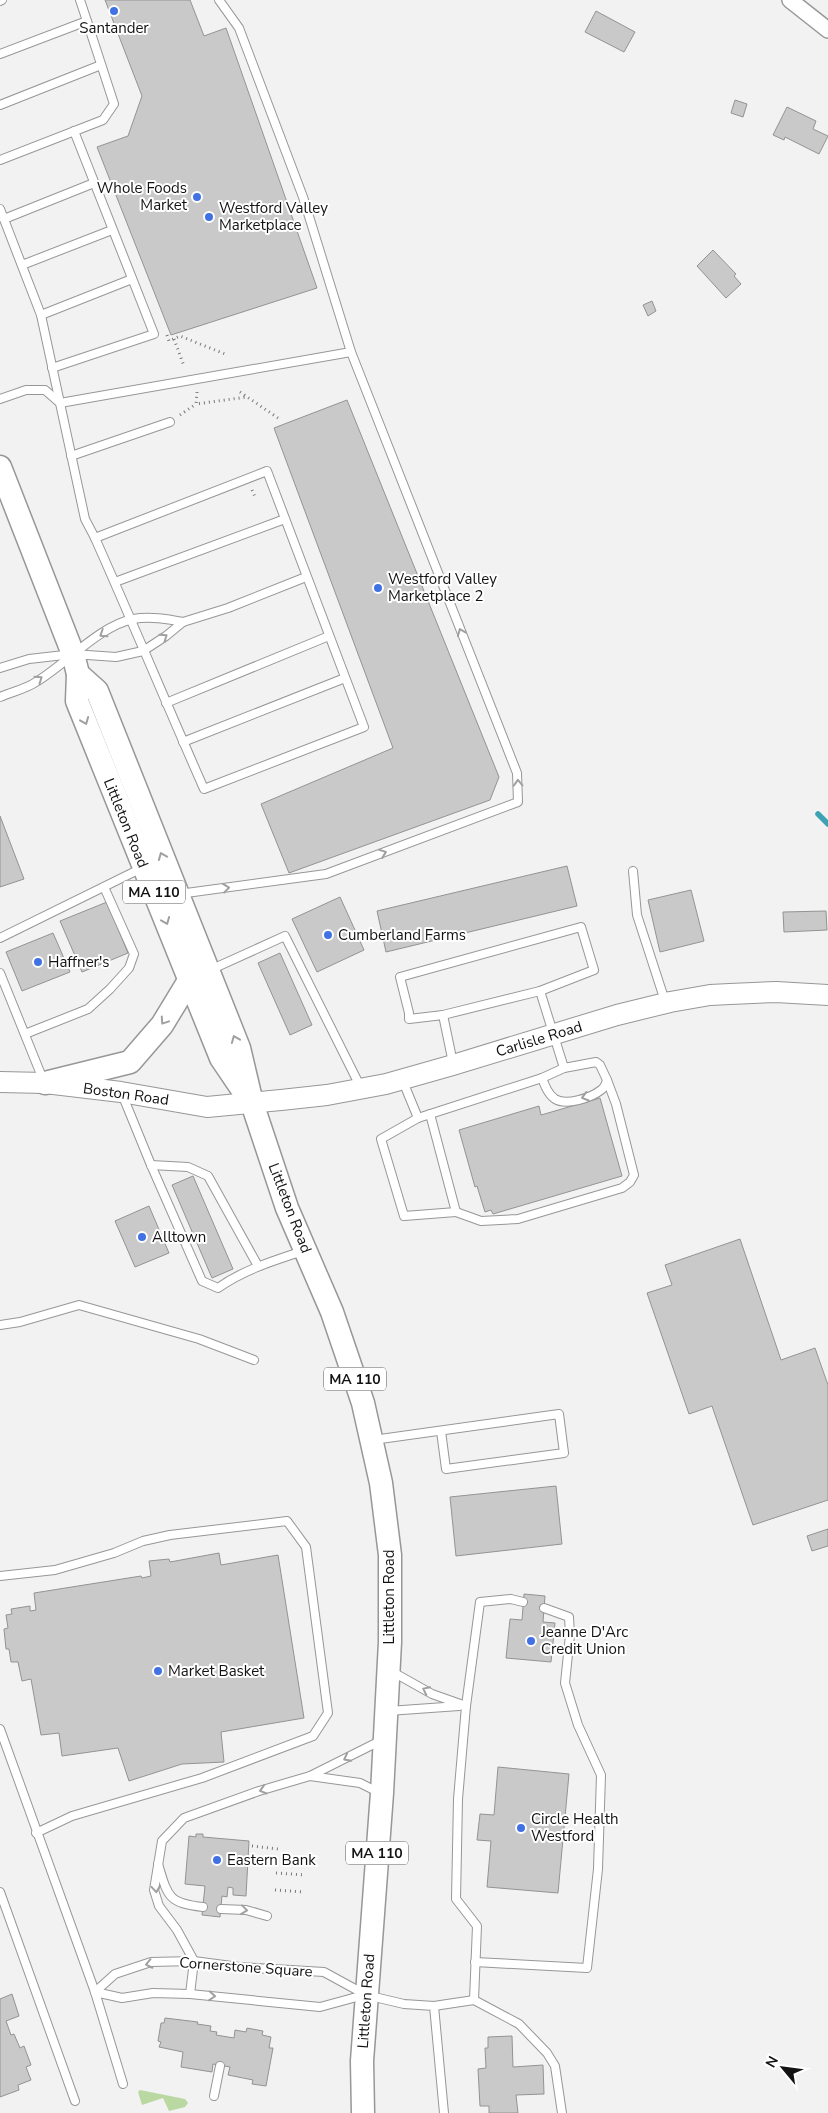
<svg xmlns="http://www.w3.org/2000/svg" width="828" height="2113" font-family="'Nunito Sans',sans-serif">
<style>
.green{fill:#bad8a1}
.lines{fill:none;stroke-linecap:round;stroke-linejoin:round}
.stream{stroke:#3ba3b4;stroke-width:5.5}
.building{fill:#cac9ca;stroke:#949394}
.service-casing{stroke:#979798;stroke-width:10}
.minor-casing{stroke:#979798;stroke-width:18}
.secondary-casing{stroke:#979798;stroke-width:22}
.primary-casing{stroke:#979798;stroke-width:25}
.path{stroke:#787879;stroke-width:3;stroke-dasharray:1 4;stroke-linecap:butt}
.service{stroke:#fff;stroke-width:8}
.minor{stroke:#fff;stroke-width:15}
.secondary{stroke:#fff;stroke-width:20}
.primary{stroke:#fff;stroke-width:22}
.oneway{stroke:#a0a0a1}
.poi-dot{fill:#4172e3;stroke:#fff;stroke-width:2}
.labels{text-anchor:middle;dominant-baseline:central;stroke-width:4;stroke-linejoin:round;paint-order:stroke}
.shield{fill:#fff;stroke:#59595a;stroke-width:1}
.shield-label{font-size:14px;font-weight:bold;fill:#121213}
.poi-label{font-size:15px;fill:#121213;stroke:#fff;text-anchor:start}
.street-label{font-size:15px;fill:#121213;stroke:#fff}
</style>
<rect width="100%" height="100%" fill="#f2f2f3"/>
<path class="green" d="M140,2090L185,2099L188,2103L185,2107L169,2111L163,2098L142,2105L138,2092Z"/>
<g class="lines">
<path class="stream" d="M818,814L828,824"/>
</g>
<g class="building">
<path d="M105,0H190L204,36L226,28L317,288L171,335L97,147L128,136L142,96Z"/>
<path d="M596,11L635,32L624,52L585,32Z"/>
<path d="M735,100L747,104L743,117L731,113Z"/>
<path d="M787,107L816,121L813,129L828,136L819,154L785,137L784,140L773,135Z"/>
<path d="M713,250L736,274L734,276L741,284L726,298L697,266Z"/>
<path d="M652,301L656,311L648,316L643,305Z"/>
<path d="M347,400L499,777L490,800L289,873L261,804L393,748L274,428Z"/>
<path d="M0,816L24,879L0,887Z"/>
<path d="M567,866L577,906L386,952L377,911Z"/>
<path d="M691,890L704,941L660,952L648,900Z"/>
<path d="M340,897L364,950L317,972L292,919Z"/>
<path d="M107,902L128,953L82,972L60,921Z"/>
<path d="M826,911L827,930L784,932L783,912Z"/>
<path d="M53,933L70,972L22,991L6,952Z"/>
<path d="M280,953L312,1025L290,1035L258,963Z"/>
<path d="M600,1098L622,1176L493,1214L491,1210L485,1212L477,1186L475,1187L459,1130L539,1106L541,1115Z"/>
<path d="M193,1176L233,1269L212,1278L172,1185Z"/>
<path d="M149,1206L169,1253L135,1267L115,1221Z"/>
<path d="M740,1239L781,1360L815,1348L828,1385V1500L753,1525L712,1406L689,1414L647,1293L672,1285L665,1265Z"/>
<path d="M556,1486L562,1544L456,1556L450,1497Z"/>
<path d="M828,1529V1546L812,1551L807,1536Z"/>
<path d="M219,1553L221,1565L278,1555L304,1718L221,1732L224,1762L182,1764L129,1781L118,1748L62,1756L59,1733L41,1735L31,1679L22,1681L18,1662H11L9,1649H6L4,1629L8,1628L6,1615L12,1614L11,1609L30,1606V1611L36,1610L34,1593L141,1576L142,1578L151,1576L149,1561L169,1559L170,1562Z"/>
<path d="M524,1594L545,1596L543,1622L555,1623L551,1662L506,1658L510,1619L522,1620Z"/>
<path d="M498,1767L569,1774L558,1893L487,1887L491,1841L477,1840L480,1814L494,1815Z"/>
<path d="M196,1834H203V1837L249,1841L246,1896L233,1895V1888L228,1887L227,1897L222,1896L220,1917L202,1915L205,1886L185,1884L189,1836L196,1837Z"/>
<path d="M12,1994L19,2016L6,2021L11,2035L14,2034L20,2048L24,2046L31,2065L26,2067L31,2080L18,2085L19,2090L0,2097V1999Z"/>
<path d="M165,2018L198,2022L197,2024L211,2026L210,2031L217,2032L216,2035L234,2038L235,2030L246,2032L247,2028L263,2031L262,2035L271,2037L269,2048H273L266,2086L252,2084L253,2080L228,2075L230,2067L213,2064L212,2072L181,2067L183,2052L159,2047L161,2042L158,2041L161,2023H164Z"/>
<path d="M512,2036L513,2067L543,2065L544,2094L516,2095L518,2113H489V2106H480L478,2069L486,2068L485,2048H488V2037Z"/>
</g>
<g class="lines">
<g class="service-casing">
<g id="service">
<path d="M0,1L2,0"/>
<path d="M0,54L87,21L80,0"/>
<path d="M0,105L101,65"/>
<path d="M0,160L103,120L114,104L87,21"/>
<path d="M0,209L41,315L85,519L95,538"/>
<path d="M4,219L94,183"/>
<path d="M22,265L112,230"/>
<path d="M41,315L132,279"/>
<path d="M52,368L154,334L74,131"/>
<path d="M0,399L26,390H45L60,403L351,352"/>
<path d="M71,456L170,422"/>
<path d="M267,471L364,727L204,789C167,705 132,621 95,538Z"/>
<path d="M115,582L285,519"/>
<path d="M0,668L29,659L73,654L116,657L143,651L166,636L183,622L228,608L306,577"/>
<path d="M0,697C11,692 26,689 36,682C65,665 99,626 133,619C150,616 167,619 183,622"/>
<path d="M166,703L329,636"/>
<path d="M183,742L345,678"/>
<path d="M633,871L637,915L665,1001"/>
<path d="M179,894L326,874L518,802L517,773L351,352L303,197L239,28L219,0"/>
<path d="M0,938L142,868"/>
<path d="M210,970L285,936L361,1088"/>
<path d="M0,973L44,1082"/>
<path d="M443,1015L540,991"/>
<path d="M25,1034L88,1009L110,989L129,968L134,954L104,887"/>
<path d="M542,1078C545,1086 548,1094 555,1099C566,1106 591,1098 601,1090C604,1088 606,1084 607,1080L600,1065L596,1062L564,1068"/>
<path d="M402,1079L418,1118L542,1078L564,1068L540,991L594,970L581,927L400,977L409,1013V1019L443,1015L453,1063"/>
<path d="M122,1094L151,1165L202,1281L218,1288C243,1270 273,1261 303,1251"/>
<path d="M418,1118L381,1139L404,1216L456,1212L430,1114"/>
<path d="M151,1165L188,1167L208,1176L258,1266"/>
<path d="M456,1212L481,1221L518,1219L622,1188L630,1182L634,1175L616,1104L607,1080"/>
<path d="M0,1325L20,1322L79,1305L199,1339L254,1360"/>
<path d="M373,1440L559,1414L564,1453L446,1469L441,1431"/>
<path d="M0,1576L55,1570L114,1553L143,1541L170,1535L287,1521L306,1547L328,1713L313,1736L202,1778L72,1816L36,1833"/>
<path d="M391,1671L432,1694L466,1706"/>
<path d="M388,1711L459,1706"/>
<path d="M0,1729L95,1992L123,2084"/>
<path d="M310,1776L360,1783L380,1793"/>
<path d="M158,1864C168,1897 168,1903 203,1907"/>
<path d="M0,1892L75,2101"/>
<path d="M221,1909L246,1910L267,1916"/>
<path d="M475,1962L587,1968L598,1869L601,1775L578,1725L565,1683L570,1635L569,1617L544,1608"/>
<path d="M95,1992L115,1974L151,1962L194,1961L239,1967L324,1972L366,1995L404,2004L434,2006L444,2113"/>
<path d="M95,1992L122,1998L153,1993L190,1994L320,2007L364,1995"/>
<path d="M190,1994L194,1961L177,1930L159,1906L154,1890L162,1841L184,1818L259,1791L310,1776L382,1740"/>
<path d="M474,2000L519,2024L547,2053L555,2066L562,2113"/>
<path d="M434,2006L474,2000L477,1926L456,1899L458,1799L466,1706L480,1602L511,1599L523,1602"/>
<path d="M214,2096L220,2066"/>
</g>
</g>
<g class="minor-casing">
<path id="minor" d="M790,0L828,30"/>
</g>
<g class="secondary-casing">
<path id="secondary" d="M0,1082L45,1083L121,1092L207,1107L281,1100L327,1095L386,1084L453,1065L617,1015L670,1002L710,995L730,994L776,992L828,995"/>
</g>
<g class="primary-casing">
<g id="primary">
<path d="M0,467L73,654L78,674L77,701L221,1058L244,1092"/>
<path d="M78,674L97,691L239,1048L252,1103L287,1208L332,1312L363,1403L381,1483L390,1555V1642L382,1793L362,2061L363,2113"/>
<path d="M45,1083L130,1062L162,1025L190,979"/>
</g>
</g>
<g class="path">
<path d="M167,335L169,341L180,336L225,354"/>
<path d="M174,339L184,366"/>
<path d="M197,392L196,404L247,397"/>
<path d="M240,392L278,418"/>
<path d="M180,415L196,404"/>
<path d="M252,490L256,499"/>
<path d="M252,1846L278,1849"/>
<path d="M276,1873L305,1875"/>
<path d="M275,1890L304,1892"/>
</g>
<use href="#service" class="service"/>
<use href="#minor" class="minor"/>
<use href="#secondary" class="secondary"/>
<use href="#primary" class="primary"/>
</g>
<defs><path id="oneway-chevron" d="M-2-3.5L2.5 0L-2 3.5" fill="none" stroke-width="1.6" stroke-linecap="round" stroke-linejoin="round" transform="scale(1.25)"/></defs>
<g class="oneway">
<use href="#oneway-chevron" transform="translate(461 632) rotate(-112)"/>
<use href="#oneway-chevron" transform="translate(103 634) rotate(147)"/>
<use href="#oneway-chevron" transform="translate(164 637) rotate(-35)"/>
<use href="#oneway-chevron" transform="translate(39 679) rotate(-35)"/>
<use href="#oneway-chevron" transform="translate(85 721) rotate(68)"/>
<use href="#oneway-chevron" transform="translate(518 783) rotate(-92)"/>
<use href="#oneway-chevron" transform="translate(383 853) rotate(-21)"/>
<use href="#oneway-chevron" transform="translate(162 856) rotate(-112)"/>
<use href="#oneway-chevron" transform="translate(226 888) rotate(-7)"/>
<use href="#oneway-chevron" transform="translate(166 921) rotate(68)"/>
<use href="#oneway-chevron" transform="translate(164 1021) rotate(124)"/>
<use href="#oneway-chevron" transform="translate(235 1039) rotate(-112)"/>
<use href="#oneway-chevron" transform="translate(585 1097) rotate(164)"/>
<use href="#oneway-chevron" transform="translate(426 1690) rotate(-154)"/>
<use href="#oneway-chevron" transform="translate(347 1758) rotate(153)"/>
<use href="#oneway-chevron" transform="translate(263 1790) rotate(163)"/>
<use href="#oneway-chevron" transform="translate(156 1889) rotate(85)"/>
<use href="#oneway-chevron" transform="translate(244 1910) rotate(7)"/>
<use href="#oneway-chevron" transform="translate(149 1964) rotate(168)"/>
<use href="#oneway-chevron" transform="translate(212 1996) rotate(5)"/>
</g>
<g class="poi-dot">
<circle cx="114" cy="11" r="5"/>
<circle cx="197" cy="197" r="5"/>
<circle cx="209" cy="217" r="5"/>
<circle cx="378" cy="588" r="5"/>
<circle cx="328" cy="935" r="5"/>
<circle cx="38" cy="962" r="5"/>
<circle cx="142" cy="1237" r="5"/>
<circle cx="531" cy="1641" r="5"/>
<circle cx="158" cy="1671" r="5"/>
<circle cx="521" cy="1828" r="5"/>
<circle cx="217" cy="1860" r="5"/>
</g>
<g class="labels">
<g class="shield">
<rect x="123" y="880.5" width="62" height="23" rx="4"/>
<rect x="324" y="1367.5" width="62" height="23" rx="4"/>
<rect x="346" y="1841.5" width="62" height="23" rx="4"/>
</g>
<g class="shield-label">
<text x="154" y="892">MA 110</text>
<text x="355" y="1379">MA 110</text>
<text x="377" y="1853">MA 110</text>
</g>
<g class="poi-label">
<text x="114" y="28" text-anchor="middle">Santander</text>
<text x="187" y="188" text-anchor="end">Whole Foods<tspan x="187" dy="17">Market</tspan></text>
<text x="219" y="208">Westford Valley<tspan x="219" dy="17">Marketplace</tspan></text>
<text x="388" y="579">Westford Valley<tspan x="388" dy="17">Marketplace 2</tspan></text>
<text x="338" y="935">Cumberland Farms</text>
<text x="48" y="962">Haffner's</text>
<text x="152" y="1237">Alltown</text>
<text x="541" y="1632">Jeanne D'Arc<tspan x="541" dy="17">Credit Union</tspan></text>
<text x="168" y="1671">Market Basket</text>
<text x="531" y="1819">Circle Health<tspan x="531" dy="17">Westford</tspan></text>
<text x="227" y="1860">Eastern Bank</text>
</g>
<g class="street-label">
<text transform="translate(126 823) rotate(68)">Littleton Road</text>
<text transform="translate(539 1039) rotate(-17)">Carlisle Road</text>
<text transform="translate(126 1094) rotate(8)">Boston Road</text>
<text transform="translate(290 1208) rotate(69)">Littleton Road</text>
<text transform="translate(389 1597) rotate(-90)">Littleton Road</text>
<text transform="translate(246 1967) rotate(4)">Cornerstone Square</text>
<text transform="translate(366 2001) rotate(-86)">Littleton Road</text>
</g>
</g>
<g transform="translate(783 2068) rotate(299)" stroke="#ffffff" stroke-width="4" paint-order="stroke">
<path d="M0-4L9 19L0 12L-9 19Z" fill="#121213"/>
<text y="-8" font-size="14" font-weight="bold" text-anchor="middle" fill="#121213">N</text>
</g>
</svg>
